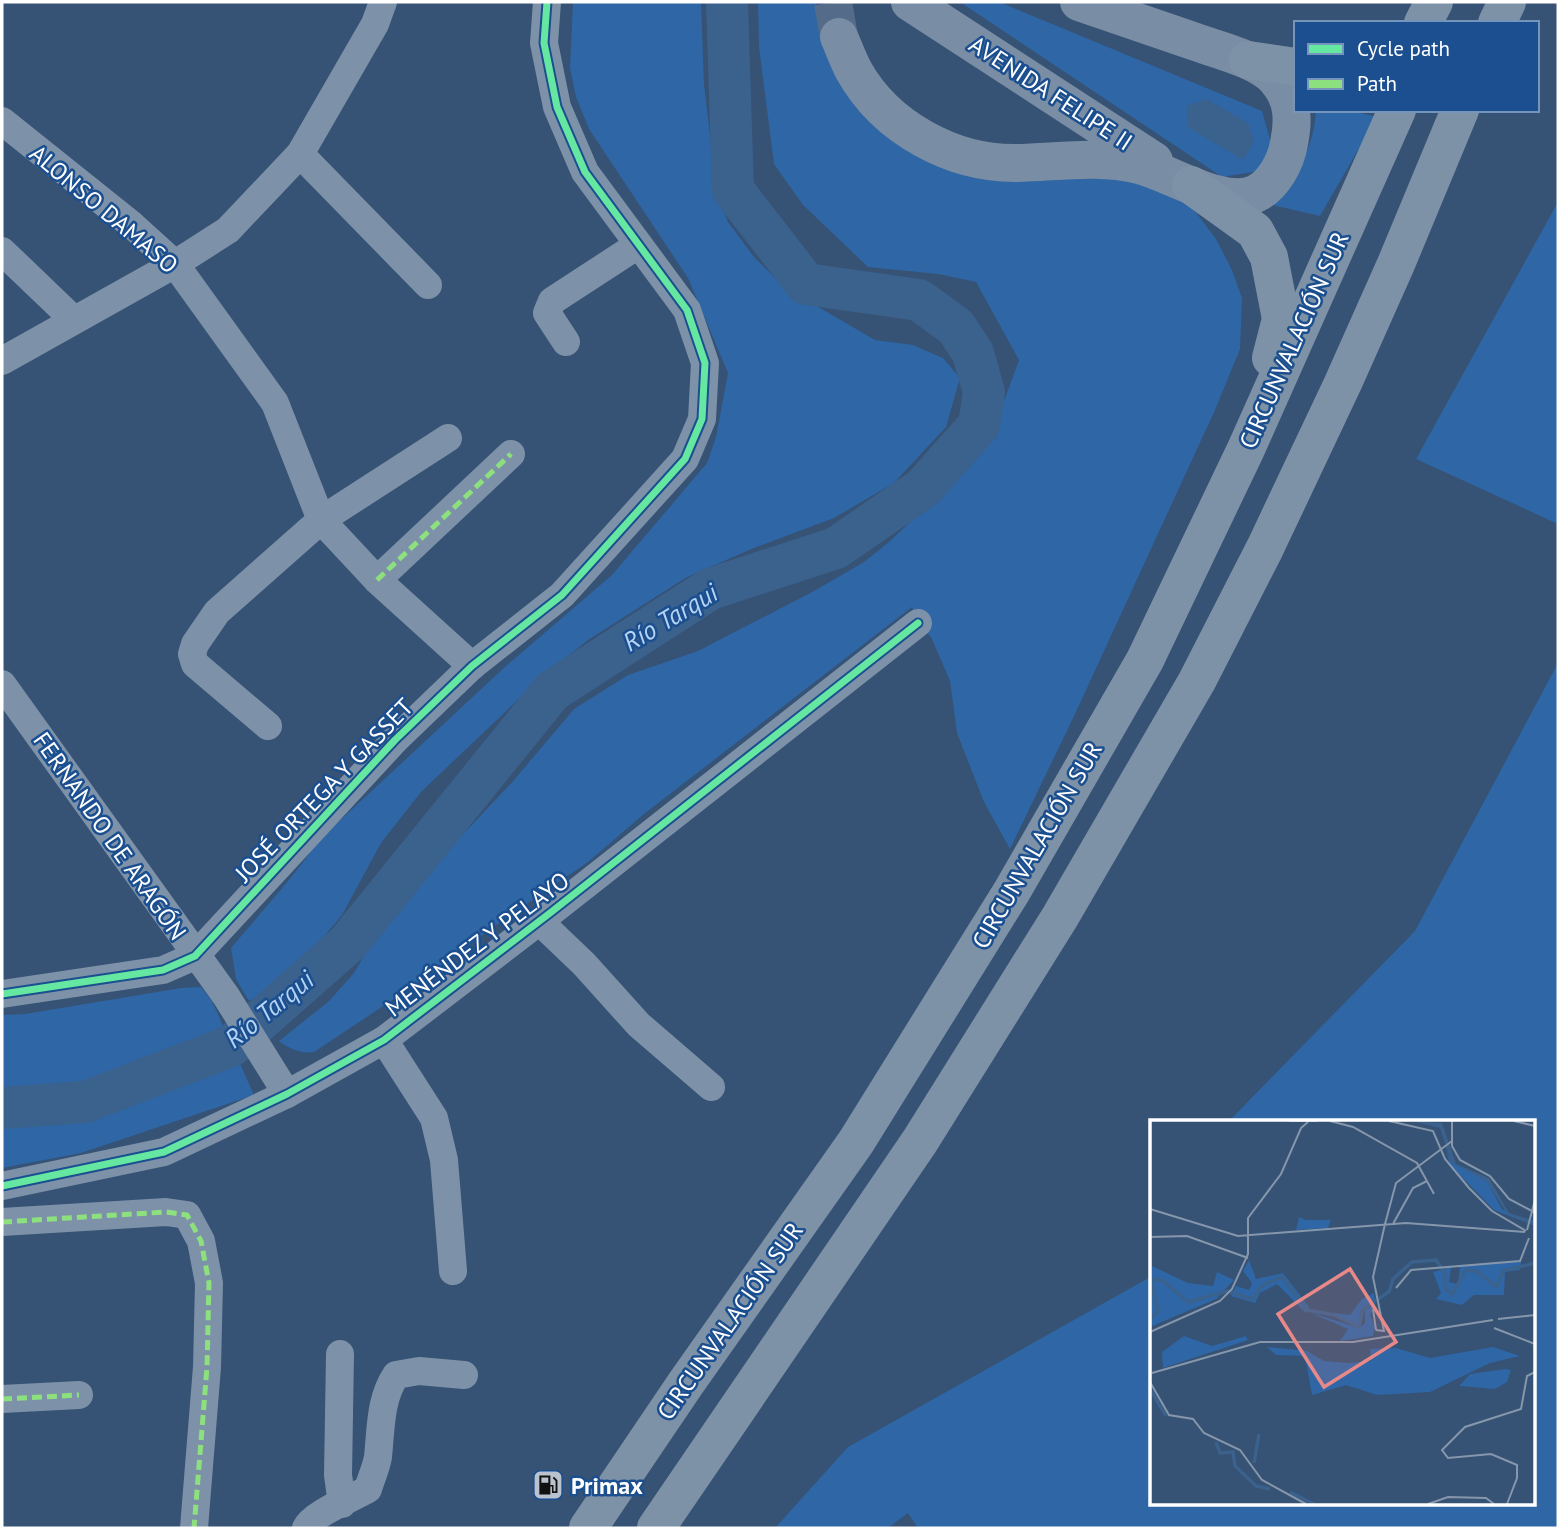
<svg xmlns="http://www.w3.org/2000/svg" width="1560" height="1530" font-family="'PT Sans',sans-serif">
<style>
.green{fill:#2f66a5}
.water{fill:#3b618d}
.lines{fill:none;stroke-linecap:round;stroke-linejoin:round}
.river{stroke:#3b618d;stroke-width:42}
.secondary-tunnel{stroke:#546c89;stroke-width:38;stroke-dasharray:38 19;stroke-linecap:butt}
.street{stroke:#7d92a8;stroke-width:28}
.secondary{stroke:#798da4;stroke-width:38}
.highway{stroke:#7e92a7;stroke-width:38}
.quiet{stroke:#8de07e;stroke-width:5;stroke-dasharray:10 5;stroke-linecap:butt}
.cycleway-casing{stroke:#1b4f8f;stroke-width:11}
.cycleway{stroke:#66e7a1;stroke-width:7}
.labels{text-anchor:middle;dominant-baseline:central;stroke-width:5;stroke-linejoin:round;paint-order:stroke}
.street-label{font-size:24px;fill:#fff;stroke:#1b4f8f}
.poi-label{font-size:24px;font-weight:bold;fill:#fff;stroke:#1b4f8f;text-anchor:start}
.water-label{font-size:26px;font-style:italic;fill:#b5d3f5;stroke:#1b4f8f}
.inset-river{fill:none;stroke:#3b618d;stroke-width:3.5}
.inset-road{fill:none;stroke:#8697ac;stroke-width:2}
.view{fill:#e88989;fill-opacity:0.15;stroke:#e88989;stroke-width:3.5}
.inset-edge{fill:none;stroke:#fff;stroke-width:3.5}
</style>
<rect width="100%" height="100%" fill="#365274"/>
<g class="green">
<path d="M573,2H701L704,84L717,195L728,222L754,257L784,287L875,340L913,345L943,358L960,378L946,427L894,483L834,518L754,548L687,577L588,640L543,676L421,792L381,843L342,915L306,958L283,983L249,1001L236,979L231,948C261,912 293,878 319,840L507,665L612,575L707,463L716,437L728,373L688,278L589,129L576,97L570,68Z"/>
<path d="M758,2H816L825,33L878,121L1105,167L1189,203L1216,239L1232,270L1242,298L1240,349L1215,410L1075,714L1010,849L984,802L957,733L950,681L931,637L918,623L912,607L644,814L588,862L499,923L424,979L314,1052C300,1054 290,1049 279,1041L329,1001L354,973L388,914L514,780L574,709L628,675L698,651L814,591L864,562L889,542L927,506L992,434L1019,360L976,282L938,274L868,267L803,205L774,164L759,47Z"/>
<path d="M960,2H999L1262,111L1272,147L1259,171L1222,177Z"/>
<path d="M1316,110H1348L1377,117L1320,216L1263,203C1294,171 1313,158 1316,110Z"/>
<path d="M1558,202V524L1416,459Z"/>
<path d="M1558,663V1528H918L908,1513L888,1528H775L848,1447L1152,1276V1504H1534V1122H1228L1415,931Z"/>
<path d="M201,987L212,1001L254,1095L81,1153L2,1168V1015L25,1014L181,988Z"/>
</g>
<path class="water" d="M1206,99L1248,123L1254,142L1243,160L1188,127L1187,106Z"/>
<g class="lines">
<path class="river" d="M2,1108L85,1102L231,1046L347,944L552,691L710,589L836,548L923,488L979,425L984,392L973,353L956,327L919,300L806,284L733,190L727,2"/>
<path class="secondary-tunnel" d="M833,2L839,37"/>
<g class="street">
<path d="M2,121L132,225L175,264L275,403L321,520L377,580L472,666"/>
<path d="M300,154L428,285"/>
<path d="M2,251L74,320"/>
<path d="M566,342L547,313L552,301L638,245"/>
<path d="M2,361L175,264L228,230L300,154L375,24L383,2"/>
<path d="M377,580L511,454"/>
<path d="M2,684L226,996L287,1094"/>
<path d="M268,726L195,664L192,654L195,644L217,612L321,520L448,438"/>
<path d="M539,921L584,964L639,1025L711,1087"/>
<path d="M2,994L163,970L195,956L395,740L472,666L562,595L685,459L702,419L705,363L687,310L585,172L557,107L544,43L547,2"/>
<path d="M384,1040L434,1118L444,1160L453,1271"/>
<path d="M2,1186L164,1152L287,1094L384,1040L550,913L918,623"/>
<path d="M2,1222L166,1212L187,1215L201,1241L209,1283L207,1367L194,1528"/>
<path d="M340,1354L338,1475L342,1504"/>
<path d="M2,1399L79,1395"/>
<path d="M306,1528C312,1514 353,1498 368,1489C371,1479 376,1468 378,1457C381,1428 380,1399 396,1375L419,1371L464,1375"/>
</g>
<g class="secondary">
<path d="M910,2L1154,161"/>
<path d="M839,37C844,48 848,60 854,71C886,128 953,164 1017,163C1059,162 1098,155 1139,165C1171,173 1223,208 1255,194C1273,186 1286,162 1289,143C1294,119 1293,98 1276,79C1259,59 1214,49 1190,40C1153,27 1116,15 1079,2"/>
</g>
<g class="highway">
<path d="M1423,23L1434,2"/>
<path d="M1497,23L1507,2"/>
<path d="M1248,60L1296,67"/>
<path d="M1191,185L1255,231L1269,257L1281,319L1271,358"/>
<path d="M588,1528L686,1383L856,1142L1012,891L1145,660L1246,449L1397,110"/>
<path d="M656,1528L920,1141L1060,917L1197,681L1265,548L1343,383L1396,264L1460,110"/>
</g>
<g class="quiet">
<path d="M377,580L511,454"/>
<path d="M2,1222L166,1212L187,1215L201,1241L209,1283L207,1367L194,1528"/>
<path d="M2,1399L79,1395"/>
</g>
<g class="cycleway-casing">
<g id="cycleway">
<path d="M2,994L163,970L195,956L395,740L472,666L562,595L685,459L702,419L705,363L687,310L585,172L557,107L544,43L547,2"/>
<path d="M2,1186L164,1152L287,1094L384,1040L550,913L918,623"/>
</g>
</g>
<use href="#cycleway" class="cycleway"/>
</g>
<defs>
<g id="fuel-square" transform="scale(1.575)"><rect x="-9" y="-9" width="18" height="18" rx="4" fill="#b9c2ce" stroke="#1b4f8f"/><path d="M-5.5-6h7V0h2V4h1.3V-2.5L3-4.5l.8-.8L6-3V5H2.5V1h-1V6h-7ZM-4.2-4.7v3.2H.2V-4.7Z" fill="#111"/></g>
</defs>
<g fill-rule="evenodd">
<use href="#fuel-square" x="548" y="1485"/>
</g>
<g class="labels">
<g class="street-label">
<text transform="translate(1051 93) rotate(33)">AVENIDA FELIPE II</text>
<text transform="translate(104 209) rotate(40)">ALONSO DAMASO</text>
<text transform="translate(1294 340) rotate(-66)">CIRCUNVALACIÓN SUR</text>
<text transform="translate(324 790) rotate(-46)">JOSÉ ORTEGA Y GASSET</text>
<text transform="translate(110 836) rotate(55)">FERNANDO DE ARAGÓN</text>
<text transform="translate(1037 845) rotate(-60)">CIRCUNVALACIÓN SUR</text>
<text transform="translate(477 944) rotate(-37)">MENÉNDEZ Y PELAYO</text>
<text transform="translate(730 1321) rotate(-55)">CIRCUNVALACIÓN SUR</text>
</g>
<g class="poi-label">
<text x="571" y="1485">Primax</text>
</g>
<g class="water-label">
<text transform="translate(670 617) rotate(-31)">Río Tarqui</text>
<text transform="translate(269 1009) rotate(-39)">Río Tarqui</text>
</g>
</g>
<g transform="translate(1150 1120)">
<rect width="385" height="385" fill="#365274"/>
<path d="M295,26L301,42L337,61L352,89L377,103L344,90L300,45ZM149,97L156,100H181L178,108L146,110ZM99,140L106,159L133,153L159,187L156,193L127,164L110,173L105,183L81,176L86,166L99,170L102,163L93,151ZM371,142L370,150L355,152L354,175H324L312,185L286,179L291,173L283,152L301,147L299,162L308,164L310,146ZM2,146L38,163L63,166L67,152L84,160L66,179L0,207ZM224,173L225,179L211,189L208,206L184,194L160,190L200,195L212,179ZM226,183L220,195L225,207L223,216L190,221L198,209L159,192L209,208L215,203V190ZM34,216L62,226L96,216L98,220L13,248L12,232ZM117,227L157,231L174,241L198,243L221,241L220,229L246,228L280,238L343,227L370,236L340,243L280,272L227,275L196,265L162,275L155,236L126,235ZM355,249L361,250L357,262L345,269L309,266L320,254Z" fill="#2f66a5"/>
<path d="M262,1L292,3L306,44L339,58L359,93L385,101V106L358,95L337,62L301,42L290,8Z" fill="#3b618d"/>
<path class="inset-river" d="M0,159L12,160L38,182L77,171L102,179L113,165L132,157L157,190L184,195L209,207L213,189L239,172L243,159L262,142L286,140L295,153V168L302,174L316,150L326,151L347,167L353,151L385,143M0,159L8,192L0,199M0,269L16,296M66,322L70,333L83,332L85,346L106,366L120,369M104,343L109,314M140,372L164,384"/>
<path class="inset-road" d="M139,1H167M180,1L203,7L267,43L284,74M239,1L283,11L295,39L319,68L342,91L376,111M302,1V26L310,40L340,56L359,79L384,92M364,1L385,6M0,89L88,116L256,103L375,112M235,104L246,63L302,21M243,104L263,68L277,61M377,110L385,80M0,117L37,116L98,138M246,168L261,150L370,141L379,118M223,189L226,210M348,199L385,195M344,208L385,224M226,210L234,211L223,157L235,104M0,212L70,181L82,169L98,134V98L131,54L151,8L158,2M2,253L110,222H203L343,200M0,262L19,295L43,299L54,313L90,330L112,360L156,384M278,384L298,377L336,378L344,384M357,384L367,358V345L341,334L298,338L292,330L315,307L371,289L377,256L385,252"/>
<path class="view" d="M200,149L246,222L174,267L128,194Z"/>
<rect width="385" height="385" class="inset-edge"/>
</g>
<rect width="1560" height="1530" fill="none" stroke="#ffffff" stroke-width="7"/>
<rect x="1294" y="21" width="245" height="91" fill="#1b4f8f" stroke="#7695bc" stroke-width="2"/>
<rect x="1308" y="44" width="35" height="10" fill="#66e7a1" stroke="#7695bc" stroke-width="2"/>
<text x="1357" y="56" font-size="21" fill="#ffffff">Cycle path</text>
<rect x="1308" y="79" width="35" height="10" fill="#8de07e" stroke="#7695bc" stroke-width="2"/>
<text x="1357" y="91" font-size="21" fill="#ffffff">Path</text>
</svg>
